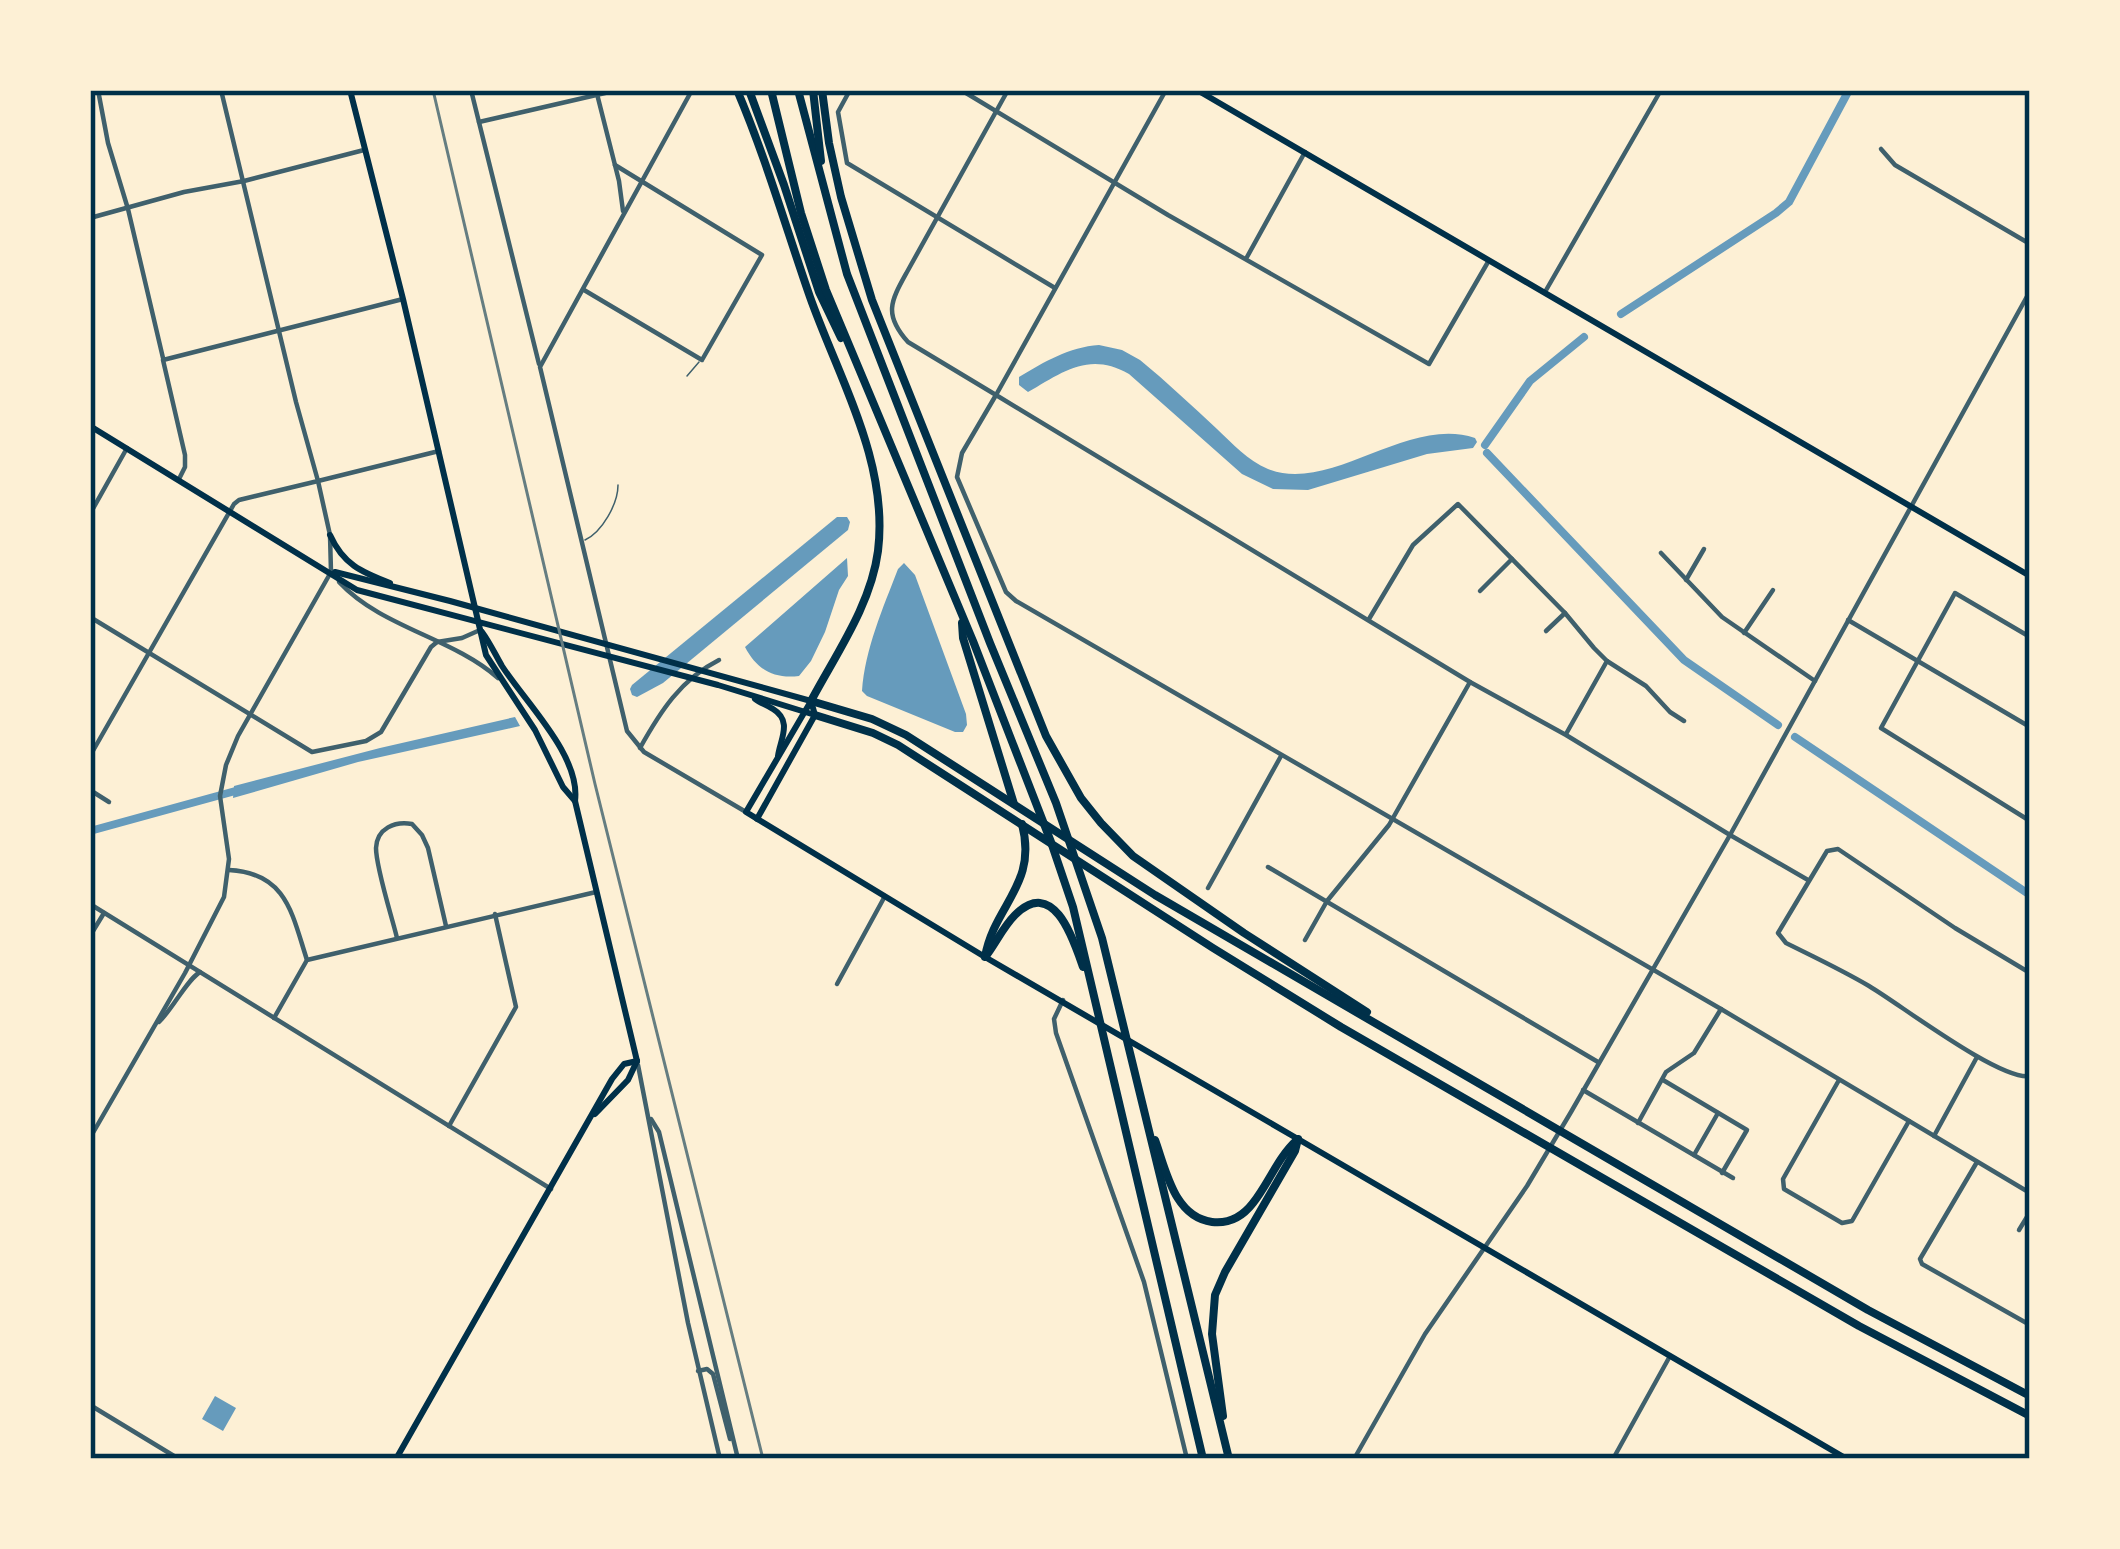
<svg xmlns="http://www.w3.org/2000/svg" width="2120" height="1549" font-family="Karla,sans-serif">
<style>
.water{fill:#669bbc}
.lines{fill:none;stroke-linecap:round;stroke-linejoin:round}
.canal{stroke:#669bbc;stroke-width:8}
.service{stroke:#3f606c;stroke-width:1.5}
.minor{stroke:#3f606c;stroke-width:4.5}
.tertiary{stroke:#3f606c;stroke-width:4.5}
.secondary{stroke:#003049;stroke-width:6}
.primary{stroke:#003049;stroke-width:6}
.motorway{stroke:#003049;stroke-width:8}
.rail{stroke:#657d81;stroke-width:3}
.neatline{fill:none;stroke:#003049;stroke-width:4.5}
</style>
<rect width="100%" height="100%" fill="#fdf0d5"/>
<g class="water">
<path d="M1099,345L1122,350L1140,360C1167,382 1192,406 1217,429C1232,443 1248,461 1268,469C1331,494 1408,415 1475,438L1477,442L1473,448L1427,454L1308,490L1273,489L1242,474L1129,374C1089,351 1063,372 1028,392L1019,385V377C1044,362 1069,347 1099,345Z"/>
<path d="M837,517H847L850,522L848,530L663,683L637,697L632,695L630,689L632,685Z"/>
<path d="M847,558L848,576L839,590L825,632L811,661L799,676C774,679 757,670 745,647Z"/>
<path d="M904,563L915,575L966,714L967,725L963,732H955L867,696L862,691C865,649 883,608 898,569Z"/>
<path d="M515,717L520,726L358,762L233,798L234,786L380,748Z"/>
<path d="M215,1396L236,1408L223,1431L202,1419Z"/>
</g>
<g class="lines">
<g class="canal">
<path d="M1621,314L1776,213L1789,202L1849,90"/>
<path d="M1485,445L1530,381L1584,337"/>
<path d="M1487,453L1684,660L1778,725"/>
<path d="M1795,737L2030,895"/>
<path d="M90,831L239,790"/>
</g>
<g class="service">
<path d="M687,376L699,362"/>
<path d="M585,540C602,532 618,504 618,485"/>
</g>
<g class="minor">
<path d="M98,90L108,143L128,209L163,358"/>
<path d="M471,90L539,364"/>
<path d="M850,90L838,112L847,163L1055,288"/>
<path d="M961,90L1168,215L1429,364L1488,262"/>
<path d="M1008,90L907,272C891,301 883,314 908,342L996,395L962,453L957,477L1006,592L1016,601L1721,1009L2030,1193"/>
<path d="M479,122L618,90"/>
<path d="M1881,149L1895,165L2030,244"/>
<path d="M90,218L184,192L244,181L364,150"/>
<path d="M1247,257L1305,152"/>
<path d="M584,290L702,360L762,255L615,165"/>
<path d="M1545,292L1661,90"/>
<path d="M90,514L127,448"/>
<path d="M1661,553L1722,617L1815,681"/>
<path d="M1686,580L1704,549"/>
<path d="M1480,591L1512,559"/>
<path d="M90,617L312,752L366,741L381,732L431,647L437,642"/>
<path d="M1369,619L1413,545L1458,504L1565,613L1594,648L1607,661L1646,686L1670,712L1684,721"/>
<path d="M1848,620L2030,727"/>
<path d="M1546,631L1565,613"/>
<path d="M1744,633L1773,590"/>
<path d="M2030,637L1955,593L1881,728L2030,821"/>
<path d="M1566,734L1607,661"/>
<path d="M640,748C660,712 681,679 719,660"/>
<path d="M90,756L234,504L239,500L318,481L296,402L221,90"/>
<path d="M90,790L109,802"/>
<path d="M1730,835L1808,880"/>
<path d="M1268,867L1598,1062"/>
<path d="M229,870C287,873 292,914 307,960"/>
<path d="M1208,888L1281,756"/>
<path d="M90,936L104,913"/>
<path d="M397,938C392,917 376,868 376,848C377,828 395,821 412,824L422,835L428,848L446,926"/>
<path d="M1305,940L1327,901L1389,825L1470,682"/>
<path d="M2030,973L1955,928L1838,849L1827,851L1778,933L1786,943C1814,957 1842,970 1869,986C1901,1005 2000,1081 2030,1076"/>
<path d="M837,984L885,896"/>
<path d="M1063,1000L1054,1019L1056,1033L1144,1282L1187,1459"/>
<path d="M274,1018L307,960L596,892"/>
<path d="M1663,1080L1747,1130L1722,1173"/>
<path d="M1839,1080L1783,1179L1784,1189L1842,1223L1852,1221L1909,1121"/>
<path d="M1583,1090L1733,1178"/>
<path d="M1638,1123L1666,1072L1694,1053L1721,1009"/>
<path d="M449,1126L516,1007L495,914"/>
<path d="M1934,1136L1977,1057"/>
<path d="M1694,1155L1718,1113"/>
<path d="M1977,1162L1920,1259L1922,1264L2030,1325"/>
<path d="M2019,1230L2030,1212"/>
<path d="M1613,1459L1670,1356"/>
</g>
<g class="tertiary">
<path d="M596,90L619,181L623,211"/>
<path d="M692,90L540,367L627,731L644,752L746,812"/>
<path d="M1166,90L996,395L1470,682L1566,735L1730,835"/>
<path d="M179,479L185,467V455L163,360L403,299"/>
<path d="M339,582C382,628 451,637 498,678"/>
<path d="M437,642L462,638L480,630"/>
<path d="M90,904L551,1189"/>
<path d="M159,1022C174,1007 186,981 200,972"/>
<path d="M638,1065L688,1323L720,1459"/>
<path d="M651,1119L659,1132L738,1459"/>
<path d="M90,1138L185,973L224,897L229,859L220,796L226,765L238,736L331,572L330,535L318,481L439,451"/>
<path d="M698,1371L707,1369L713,1374L730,1439"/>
<path d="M90,1405L179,1459"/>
<path d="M1354,1459L1425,1334L1527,1186L1571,1112L1730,835L2030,291"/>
</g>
<g class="secondary">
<path d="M350,90L403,299L486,655L535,730L563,787L575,801"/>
<path d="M1197,90L2030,576"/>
<path d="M482,632C490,643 495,654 502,666C525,702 581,756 575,801L637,1061"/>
<path d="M595,1114L628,1080L637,1061"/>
<path d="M1298,1139L1847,1459"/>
<path d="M396,1459L612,1079L624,1064L637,1061"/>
</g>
<g class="primary">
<path d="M90,426L357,590L718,685L815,715"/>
<path d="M330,535C343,564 361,572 390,583"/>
<path d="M335,572L450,601L811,701"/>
<path d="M755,699C760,703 767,705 773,709C793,721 780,740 778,756"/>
<path d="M811,701L746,812L985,957L1298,1139"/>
<path d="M757,819L815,715L811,701"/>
</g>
<g class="motorway">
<path d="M737,90C766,158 786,228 810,297C839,379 889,462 878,551C871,605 836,654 811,701L872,719L906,735L1155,895L1868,1310L2030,1396"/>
<path d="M749,90L784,185L819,292L841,338"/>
<path d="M771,90L801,213L826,290L973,641L1051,842L1073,907L1203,1459"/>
<path d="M798,90L847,274L990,643L1056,803L1102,938L1229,1459"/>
<path d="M813,90L821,161"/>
<path d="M822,90L829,143L841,197L872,300L1046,736L1081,798L1101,823L1133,856L1244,933L1367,1012"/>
<path d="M962,623L963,638L1014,804"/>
<path d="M815,715L873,733L898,745L1213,948L1341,1027L1859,1326L2030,1416"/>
<path d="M986,956C996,943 1003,927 1015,915C1054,876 1074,941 1083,967"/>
<path d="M985,957C994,905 1038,885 1022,824"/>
<path d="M1155,1140C1166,1170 1174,1217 1212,1222C1229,1224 1243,1216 1253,1203C1269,1183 1278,1157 1297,1140"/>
<path d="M1223,1416L1212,1334L1215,1295L1225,1272L1295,1151L1298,1139"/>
</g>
<path class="rail" d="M433,90L595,784L763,1459"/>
</g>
<rect width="2120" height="1549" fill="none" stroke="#fdf0d5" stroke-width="186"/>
<rect x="93" y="93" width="1934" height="1363" class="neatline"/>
</svg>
